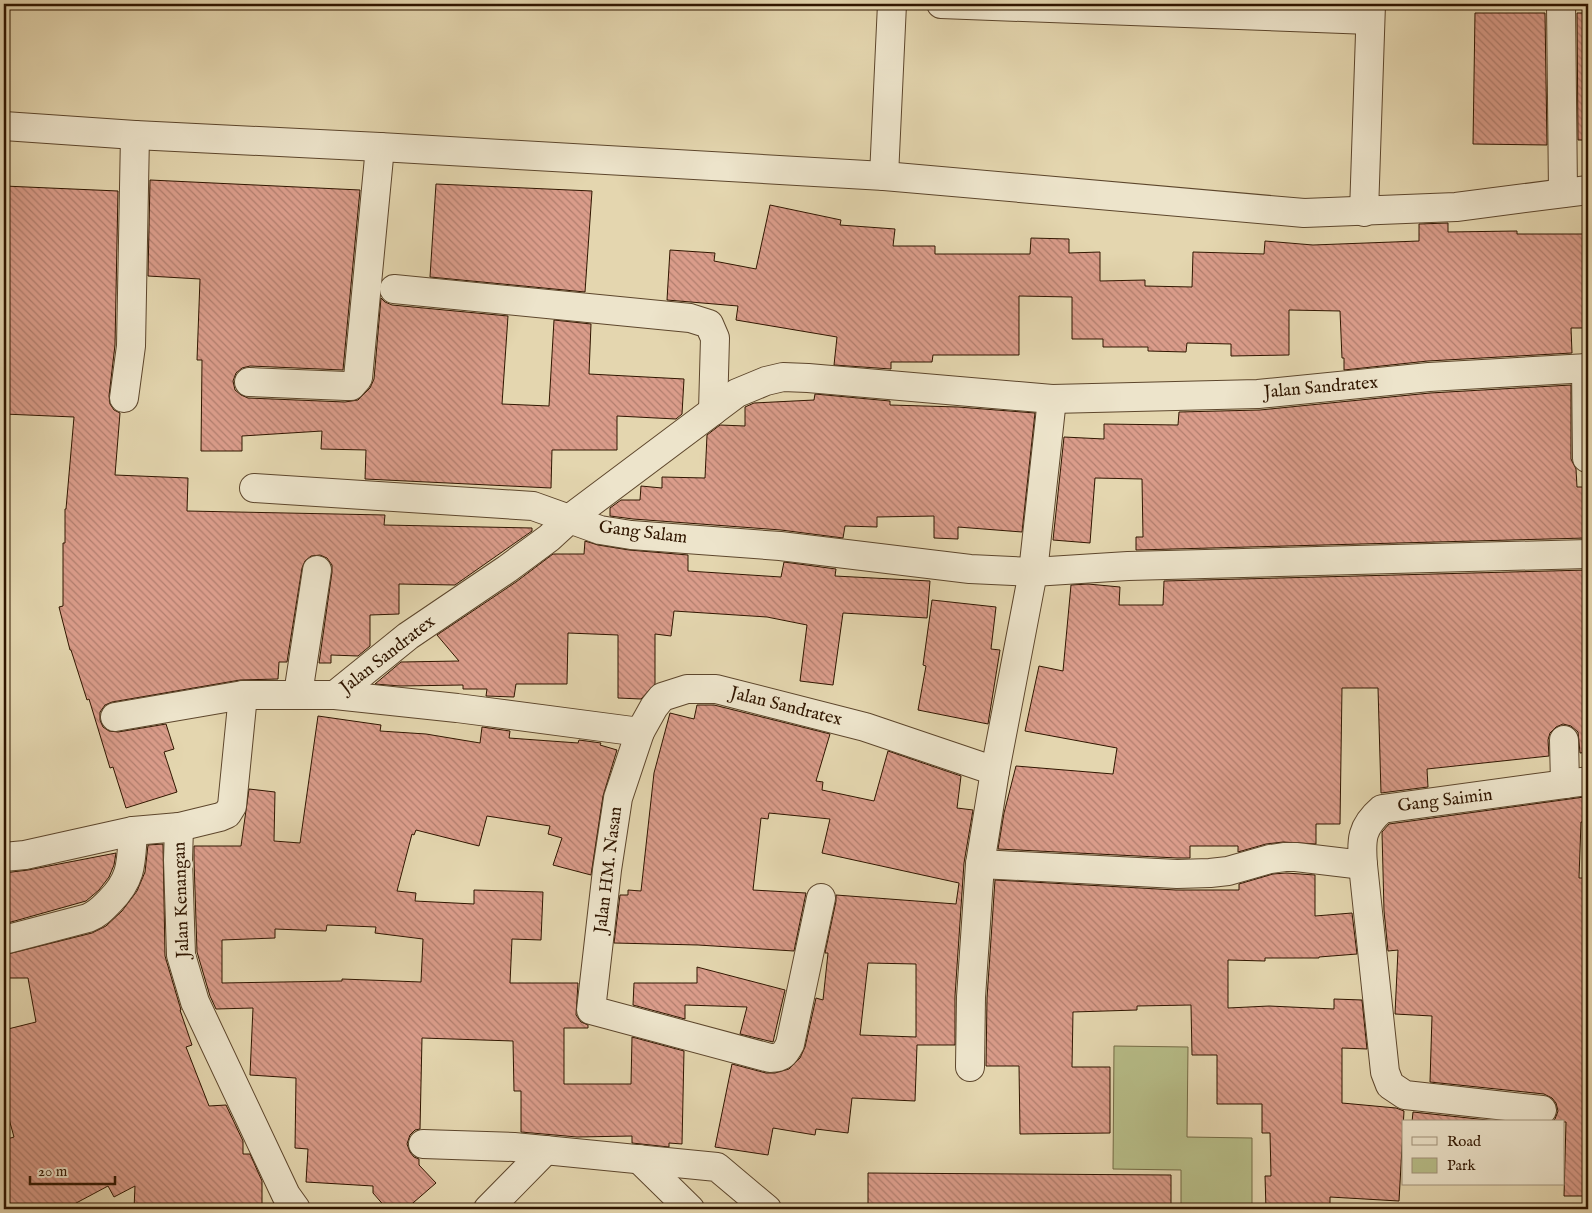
<svg xmlns="http://www.w3.org/2000/svg" width="1592" height="1213" font-family="'IM FELL English',serif">
<style>
.green{fill:#b7bd88;stroke:#746a44}
.building{fill:url(#building-back-hatch);stroke:#301600;fill-rule:evenodd}
.lines{fill:none;stroke-linecap:round;stroke-linejoin:round}
.minor-casing{stroke:#5d462c;stroke-width:30}
.minor{stroke:#ede4cb;stroke-width:28}
.labels{text-anchor:middle;dominant-baseline:central;stroke-width:5;stroke-linejoin:round;paint-order:stroke}
.street-label{font-size:18px;fill:#301600;stroke:#ede4cb}
</style>
<defs>
<pattern id="building-back-hatch" width="6" height="6" patternUnits="userSpaceOnUse" patternTransform="scale(1.25)"><rect width="6" height="6" fill="#da9c8a"/><path d="M-1 5l2 2M0 0l6 6M5-1l2 2" fill="none" stroke="#b17e6e"/></pattern>
</defs>
<rect width="100%" height="100%" fill="#e4d6af"/>
<filter id="stains"><feTurbulence type="fractalNoise" baseFrequency=".004" numOctaves="4"/><feColorMatrix values="0 0 0 0 .2 0 0 0 0 .09 0 0 0 0 .02 0 0 0 .5 -.17"/></filter>
<radialGradient id="worn" r=".72"><stop offset=".6" stop-color="#630" stop-opacity="0"/><stop offset="1" stop-color="#630" stop-opacity=".3"/></radialGradient>
<path class="green" d="M1114,1046L1188,1047L1187,1137L1252,1138V1209H1181V1170L1113,1169Z"/>
<g class="building">
<path d="M1475,13H1545L1547,145L1473,144Z"/>
<path d="M1577,13H1588V140H1578Z"/>
<path d="M150,180L360,190L343,370L250,366L242,368L236,373L233,381L235,390L241,395L248,398L345,402L358,400L370,388L374,379L381,298L385,302L392,305L508,316L502,404L549,406L554,320L591,324L589,374L684,379L682,414L676,419L617,416V450H552L551,488L365,479L366,450L321,449L322,431L242,436V451H201L202,360H197L200,279L148,276Z"/>
<path d="M436,184L592,191L585,292L430,277Z"/>
<path d="M4,186L118,191L115,345L109,396L110,404L114,410L120,413L115,475L188,478L187,511L385,515L384,525L532,528V531L455,585L399,584V614L370,615V646L358,656L331,655V663H319L332,572V565L327,558L320,555L311,556L305,561L302,568L287,662H279L278,679L240,680L112,702L105,705L100,712V720L103,727L109,731L118,732L166,724L174,749L164,752L177,792L126,808L113,767L110,768L89,699L87,700L71,650H70L59,607L63,606V543H65V509H66L74,417L4,414Z"/>
<path d="M770,205L841,220L840,225L895,229L893,246H935V254H1030L1031,238L1069,239V253L1100,252V281L1145,280V286L1192,287L1193,252L1264,254L1265,241L1313,245L1419,241V224L1448,223V232L1517,231V234H1588V328H1571L1572,353L1428,361L1344,370V358H1342L1340,311L1289,310V355L1231,356V344L1187,343L1186,352L1148,351V347H1103V339H1072V297L1019,296V355H933L932,362H891V369L834,365L837,337L736,320L738,306L667,300L670,250L715,253L714,261L756,269Z"/>
<path d="M1571,385V459L1576,469L1577,487H1588V522H1584L1586,538L1136,550V537H1143L1142,479L1095,478L1090,543L1053,540L1064,437L1104,439V424L1178,425L1179,412L1260,410L1430,393Z"/>
<path d="M815,394L890,401V405L958,407L1035,413L1022,532L958,527V539L934,538V516L877,517V527L845,526L843,538L781,530L633,519L610,516V508L621,500H640L641,486L662,488V477L705,478L707,435L720,425L745,426V407L754,403L814,400Z"/>
<path d="M585,541L598,545L629,550L688,555V571L781,577L784,562L836,569L835,576L930,581L927,618L843,613L833,685L800,681L807,625L767,617L674,611L671,636L655,634V684L641,699L618,698V635L568,633L567,684H516L514,697L486,696L487,689H463V685L400,686L375,684L401,662L459,661L437,635L516,582L553,554H584Z"/>
<path d="M1588,570V752L1580,753L1578,732L1571,726L1563,724L1556,727L1550,733L1548,740L1549,756L1427,769L1428,787L1381,793L1378,688H1342L1340,824H1316V844L1283,842L1266,844L1238,852V846H1190V858H1177L998,849L1004,813L1016,766L1113,774L1117,748L1025,731L1039,666L1063,671L1071,585L1088,584L1120,587L1119,605H1163L1164,581Z"/>
<path d="M932,600L996,607L991,649L1000,650L988,724L918,710L926,666L923,665Z"/>
<path d="M697,705H714L830,734L816,781L823,782L822,790L874,801L888,751L961,776L957,808L973,810L964,863L955,996V1045H917L915,1101L852,1098L848,1133L816,1129L815,1135L773,1128L768,1155L715,1147L732,1064L766,1073H775L789,1069L800,1058L805,1047L816,998L823,1000L828,953H825L836,901V895L956,904L959,883L822,853L830,819L769,813L768,819L761,818L753,890L806,893L794,951L698,945L614,943L620,895H628V890L641,891L654,773L670,713L694,719ZM868,963L916,964V1037L860,1035Z"/>
<path d="M318,716L381,725L380,731L426,734L480,743L482,727L510,731L509,738L578,743L579,740L601,743L600,745L617,750L603,796L591,875L553,865L562,838L548,834L550,826L487,816L479,846L416,830L414,835L412,834L397,891L416,893L415,901L474,904V890L543,892L541,940L512,939L510,983H578L576,1015L581,1022L588,1025V1028H564V1084H631L632,1037L684,1051L682,1144L669,1143V1147L632,1143V1136L577,1137L521,1132V1091H514L513,1041L422,1038L420,1129L415,1130L410,1135L407,1144L410,1152L414,1157L419,1159V1165L436,1183L406,1209H387L373,1193V1186L306,1182L308,1149L295,1148L296,1078L250,1075L253,1008L216,1009L210,996L197,952L194,860V846H241L249,789L275,792L274,841L300,843ZM327,925L376,927L375,933L423,939L421,982L342,979V981L222,983V940L275,938V929L326,931Z"/>
<path d="M1584,797V822H1581L1579,878H1586L1585,919H1588V949H1585L1584,1030H1588V1196H1564L1566,1122H1552L1555,1119L1558,1111L1556,1103L1552,1098L1544,1094L1430,1082L1432,1016L1395,1014L1398,950L1388,951L1384,911L1382,832L1389,824Z"/>
<path d="M163,844L165,956L181,1010H180L192,1045L186,1047L209,1106L226,1105L243,1141V1154H250L262,1181V1209H134L135,1186L114,1197L108,1186L65,1209H4V1140L14,1137L4,1101V1030L36,1022L28,978H4V955L92,933L106,926L122,911L137,891L145,872L148,845Z"/>
<path d="M116,853L114,865L109,877L99,890L86,901L4,924V873L28,870Z"/>
<path d="M1286,873L1315,875V916L1352,913L1357,954L1319,957V958H1265V961L1228,960V1008L1269,1006L1334,1009V999L1362,1000L1367,1049L1342,1048V1103L1396,1108L1404,1111L1399,1201L1330,1197V1209H1266L1265,1176H1271L1270,1133H1262V1104H1217V1055H1192L1191,1005L1137,1006V1010L1073,1012L1072,1067H1110V1133L1020,1134L1019,1066H986L987,998L995,880L1176,890H1239V884L1273,874Z"/>
<path d="M697,967L785,990L773,1042L740,1034L747,1007L685,1005V1019L633,1005L634,983H697Z"/>
<path d="M1413,1112L1506,1122H1412Z"/>
<path d="M868,1173L1171,1175V1209H868Z"/>
</g>
<g class="lines">
<g class="minor-casing">
<g id="minor">
<path d="M941,4L1370,20"/>
<path d="M1561,4L1563,193"/>
<path d="M4,126L135,135L380,147L884,176L1304,213L1456,207L1588,190"/>
<path d="M884,176L892,4"/>
<path d="M1364,212L1371,4"/>
<path d="M394,289L690,318L709,324L715,338L713,411"/>
<path d="M1586,368L1587,458"/>
<path d="M249,382L346,386H351L358,378L380,147"/>
<path d="M124,398L131,346L135,135"/>
<path d="M254,488L533,506L600,530L631,535L780,546L970,569L1033,572L1128,566L1588,554"/>
<path d="M298,694L317,570"/>
<path d="M335,695L408,636L507,569L549,538L573,516L737,393L766,381L783,377L808,378L1052,399L1258,394L1429,377L1588,368"/>
<path d="M115,717L243,695"/>
<path d="M640,732L618,798L607,870L591,1010L770,1058C782,1058 785,1054 790,1044L821,898"/>
<path d="M1564,740L1565,784"/>
<path d="M179,827L178,860L181,955L195,1002L286,1195L296,1209"/>
<path d="M4,857L25,855L133,831L179,827L220,817L227,814L232,806L243,695H335L457,708L640,732L654,707L662,697L687,689H716L865,727L995,771"/>
<path d="M980,864L1177,874L1210,873L1228,871L1270,859L1285,857H1296L1363,865C1361,840 1361,827 1382,809L1588,781"/>
<path d="M1363,865L1385,1072L1390,1085L1405,1095L1542,1110"/>
<path d="M4,940L88,918C98,914 103,908 110,901C133,878 131,861 133,831"/>
<path d="M970,1067L971,997L980,864L995,771L1033,572L1052,399"/>
<path d="M423,1144L514,1147L717,1167L767,1209"/>
<path d="M639,1159L690,1209"/>
<path d="M488,1209L546,1150"/>
</g>
</g>
<use href="#minor" class="minor"/>
</g>
<g class="labels">
<g class="street-label">
<text transform="translate(1321 388) rotate(-5)">Jalan Sandratex</text>
<text transform="translate(643 533) rotate(7)">Gang Salam</text>
<text transform="translate(388 655) rotate(-38)">Jalan Sandratex</text>
<text transform="translate(786 707) rotate(14)">Jalan Sandratex</text>
<text transform="translate(1445 801) rotate(-7)">Gang Saimin</text>
<text transform="translate(609 870) rotate(-83)">Jalan HM. Nasan</text>
<text transform="translate(182 900) rotate(-92)">Jalan Kenangan</text>
</g>
</g>
<rect width="1592" height="1213" fill="none" stroke="#e4d6af" stroke-width="20"/>
<rect x="5" y="5" width="1582" height="1203" fill="none" stroke="#301600" stroke-width="2.5"/>
<rect x="10" y="10" width="1572" height="1193" fill="none" stroke="#301600"/>
<rect x="1402" y="1120" width="162" height="65" fill="#ede4cb" stroke="#a1927a"/>
<rect x="1412" y="1137" width="25" height="8" fill="#ede4cb" stroke="#a1927a"/>
<text x="1447" y="1146" font-size="15" fill="#301600">Road</text>
<rect x="1412" y="1158" width="25" height="15" fill="#b7bd88" stroke="#a1927a"/>
<text x="1447" y="1170" font-size="15" fill="#301600">Park</text>
<path d="M30 1176v8h85v-8" fill="none" stroke="#301600" stroke-width="2.5"/>
<text x="38" y="1176" font-size="15" fill="#301600" stroke="#ede4cb" stroke-width="4" paint-order="stroke">20 m</text>
<rect width="100%" height="100%" filter="url(#stains)"/>
<rect width="100%" height="100%" fill="url(#worn)"/>
</svg>
